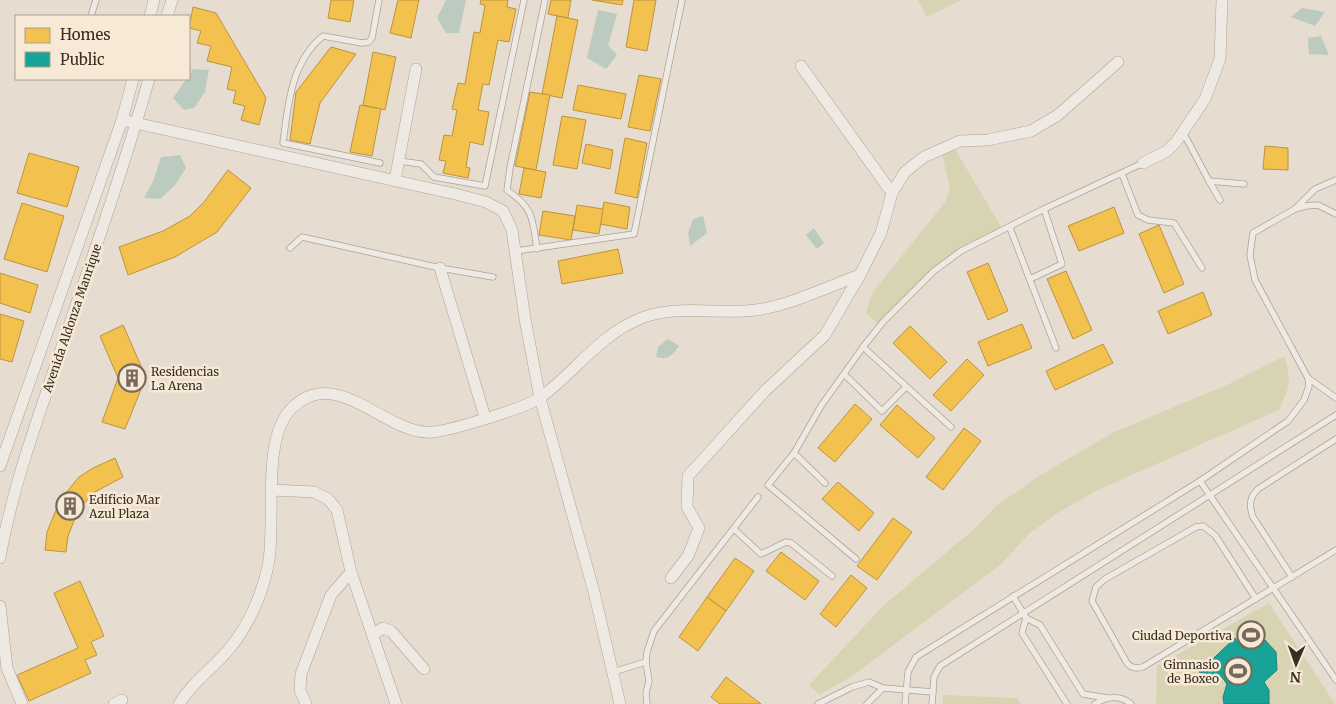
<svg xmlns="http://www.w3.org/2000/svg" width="1336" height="704" font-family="Merriweather,serif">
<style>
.green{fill:#d8d4b3}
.water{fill:#bbcbc0}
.homes{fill:#f2c14e;stroke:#bb9440}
.public{fill:#17a398;stroke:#227f74}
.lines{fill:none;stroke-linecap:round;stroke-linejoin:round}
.service-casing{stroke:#aca398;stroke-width:7}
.minor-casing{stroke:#aca398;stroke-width:12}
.service{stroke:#eee9e2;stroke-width:5.5}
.minor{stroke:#eee9e2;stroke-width:11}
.labels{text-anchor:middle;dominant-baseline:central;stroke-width:5;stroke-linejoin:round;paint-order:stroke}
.street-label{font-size:12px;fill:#3b2b20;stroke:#f6ead7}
.poi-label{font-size:12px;fill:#3b2b20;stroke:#f6ead7;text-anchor:start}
</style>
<rect width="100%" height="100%" fill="#e6ddd0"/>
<g class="green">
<path d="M918,0H961L927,17Z"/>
<path d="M955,149L1003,230L954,259L924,282L880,325L866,313L872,293L945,202L950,189L942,154Z"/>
<path d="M1284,356C1292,380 1290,387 1279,410L1098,490L1056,514L1029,534L1000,565L854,675L819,695L809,685L884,605L973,530L996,506L1039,476L1112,433L1229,384Z"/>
<path d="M1269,603L1335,704H1156L1157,666Z"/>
<path d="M943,695L1017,698L1021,704H943Z"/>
</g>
<g class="water">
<path d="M446,0H466L459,33H446L437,18Z"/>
<path d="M1302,8L1325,12L1315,26L1291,17Z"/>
<path d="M598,10L617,14L608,45L617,55L606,69L587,58Z"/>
<path d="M1321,36L1329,55L1309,54L1308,38Z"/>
<path d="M192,69L209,70L205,92L194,108L184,110L173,98L186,79H189Z"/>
<path d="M180,155L186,168L175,185L160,199L144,198L154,179L161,157Z"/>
<path d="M703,216L707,233L690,246L688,233L693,219Z"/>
<path d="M814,228L824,243L817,249L806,235Z"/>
<path d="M668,339L679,346C672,356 668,360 656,357L658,347Z"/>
</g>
<g class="homes">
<path d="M331,0H354L350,22L328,18Z"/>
<path d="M398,0H419L411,38L390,33Z"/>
<path d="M481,0H508L507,7L516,9L509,42L498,40L489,85L483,84L478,110L489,112L483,145L470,142L466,167L470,168L468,178L443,173L446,161L439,160L444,135L452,136L457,110L452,109L458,83L465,84L474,32L480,33L485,5L480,4Z"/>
<path d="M551,0H571L568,18L548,14Z"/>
<path d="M592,0H623L622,5Z"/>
<path d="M634,0H656L647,51L626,47Z"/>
<path d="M193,7L216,13L266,98L259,125L241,120L245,106L233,103L236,91L227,89L232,67L207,61L211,46L197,43L201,31L189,28Z"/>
<path d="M557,16L578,20L562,98L542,94Z"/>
<path d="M331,47L356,54L320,103L310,144L290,140L296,92Z"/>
<path d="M373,52L396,57L385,110L363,105Z"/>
<path d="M639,75L661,79L650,131L628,127Z"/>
<path d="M578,85L626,94L621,119L573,110Z"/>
<path d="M530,92L550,95L536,170L515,166Z"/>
<path d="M360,105L381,109L372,156L350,152Z"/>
<path d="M562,116L586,120L577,169L553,165Z"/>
<path d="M625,138L647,143L637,198L615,193Z"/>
<path d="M586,144L613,150L610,169L582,163Z"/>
<path d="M1265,146L1288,148V170L1263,169Z"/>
<path d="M29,153L79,167L67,207L17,193Z"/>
<path d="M524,168L546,172L541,198L519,194Z"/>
<path d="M228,170L251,188L217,232L175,257L128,275L119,247L163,231L190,216L204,202Z"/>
<path d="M604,202L630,207L627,229L600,224Z"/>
<path d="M22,203L64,216L47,272L4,259Z"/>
<path d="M577,205L603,209L599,234L573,230Z"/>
<path d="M1114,207L1124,233L1079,251L1068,226Z"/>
<path d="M543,211L575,216L571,240L539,235Z"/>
<path d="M1159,225L1184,284L1164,293L1139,234Z"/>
<path d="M618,249L623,273L562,284L558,261Z"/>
<path d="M988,263L1008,311L988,320L967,272Z"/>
<path d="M1066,271L1092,330L1073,339L1047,279Z"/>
<path d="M0,273L38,285L30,313L0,303Z"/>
<path d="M1203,292L1212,315L1168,334L1158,311Z"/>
<path d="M0,314L24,321L12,362L0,359Z"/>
<path d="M1022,324L1032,348L988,366L978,342Z"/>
<path d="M123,325L146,377L125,429L102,422L118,378L100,336Z"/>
<path d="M910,326L947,362L930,379L893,343Z"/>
<path d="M1103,344L1113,363L1055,390L1046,371Z"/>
<path d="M967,359L984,375L951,411L933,395Z"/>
<path d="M855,404L872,419L835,462L818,448Z"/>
<path d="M897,405L935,438L918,458L880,425Z"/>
<path d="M964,428L981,441L943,490L926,477Z"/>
<path d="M115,458L123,477L93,493L78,511L68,536L66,552L45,550L47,532L60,500L79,477L93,468Z"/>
<path d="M838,482L874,513L859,531L822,499Z"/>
<path d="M893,518L912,532L877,580L857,566Z"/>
<path d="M781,552L819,581L805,600L766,571Z"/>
<path d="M735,558L754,571L726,611L707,597Z"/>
<path d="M851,575L867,588L836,627L820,614Z"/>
<path d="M80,581L104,636L91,642L97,655L85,660L91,673L29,701L17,675L78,648L54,593Z"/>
<path d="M707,597L726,611L698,651L679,637Z"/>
<path d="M726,677L761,704H720L711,697Z"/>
</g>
<path class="public" d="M1235,638L1242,647L1256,648L1265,640L1276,652L1277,670L1264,682L1269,690V704H1224L1223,697L1227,684L1222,677L1199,672Z"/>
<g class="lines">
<g class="service-casing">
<g id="service">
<path d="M379,0L372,38L369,42L362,43L323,36C291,62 288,105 283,143L380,163"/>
<path d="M91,16L96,0"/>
<path d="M1183,132L1209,181L1244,184"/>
<path d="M399,161L421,164L434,177L485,186L524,0"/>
<path d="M1122,174L1138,215L1148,220L1174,223L1202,268"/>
<path d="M1209,181L1220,200"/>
<path d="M1295,209L1315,189L1336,180"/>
<path d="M1336,214L1318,205L1306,206L1295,209L1253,233L1250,255L1255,280L1308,378L1336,398"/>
<path d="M1010,228L1056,348"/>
<path d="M290,248L302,237L440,268L493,277"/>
<path d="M537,249C532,217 534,209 507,190L510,168L545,0"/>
<path d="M516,251L634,234L682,0"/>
<path d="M1030,279L1062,264L1044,209"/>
<path d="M863,347L951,427"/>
<path d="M845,375L882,411L905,388"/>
<path d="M794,453L825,483"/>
<path d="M1200,481L1336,680"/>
<path d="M734,529L761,554L786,542L791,543L832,576"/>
<path d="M856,559L768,485L794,453L821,406L863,347L883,322L934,271L961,251L1044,209L1143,163"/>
<path d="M1292,577L1253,517C1249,506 1249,498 1258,489L1336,439"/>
<path d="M1013,596L1026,618L1040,625L1083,694L1107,698"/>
<path d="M1256,599L1215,535L1203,526L1196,527L1105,579L1096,587L1092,601L1127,663C1131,668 1136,669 1143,667L1336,550"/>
<path d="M1026,618L1022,633L1067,704"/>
<path d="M613,672L646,662"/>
<path d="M647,704L646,693L649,681L646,662L647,652L654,631L758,497"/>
<path d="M818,704L852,687L869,682L883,688L933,692"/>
<path d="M867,704L883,688"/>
<path d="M905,704L908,672L916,657L1200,481L1288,421L1304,400L1309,386L1308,378"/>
<path d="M932,704L934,677L940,666L1336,415"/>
<path d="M1095,704C1106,696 1120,695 1131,704"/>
</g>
</g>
<g class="minor-casing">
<g id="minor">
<path d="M150,16L154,0"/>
<path d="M167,16L172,0"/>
<path d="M801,66L892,193"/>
<path d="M122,120L455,194L486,202L503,211L512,230L525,319L540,398L594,592L620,704"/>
<path d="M1143,163L1167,151L1176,142L1205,99L1220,59L1222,0"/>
<path d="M395,180L416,69"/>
<path d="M440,268L485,417"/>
<path d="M0,466L122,120L133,79"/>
<path d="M272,490L314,492L328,499L337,510L351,572L396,704"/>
<path d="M0,558C11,494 33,432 54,370C87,273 121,177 149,79"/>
<path d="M671,578L688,556L699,528L687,507L688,476L765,391L825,335L860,275L881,233L892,193L905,172L924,157L960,141L988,140L1031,131L1058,115L1118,62"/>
<path d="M0,606L7,668L22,704"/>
<path d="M373,635L383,628L391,631L424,669"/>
<path d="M114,704L122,700"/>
<path d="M179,704C192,682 214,668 230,648C249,625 262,594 268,566C277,524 260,439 292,408C337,363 387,437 433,432C452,430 526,408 541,397C575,372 598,337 637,320C673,303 718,315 756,310C791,305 827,287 860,275"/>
<path d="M306,704L300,690L301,674L331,595L351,572"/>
</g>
</g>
<use href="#service" class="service"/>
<use href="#minor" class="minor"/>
</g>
<defs>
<g id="building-ring" transform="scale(1.4375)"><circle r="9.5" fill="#f6ead7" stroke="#77695e" stroke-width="1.5"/><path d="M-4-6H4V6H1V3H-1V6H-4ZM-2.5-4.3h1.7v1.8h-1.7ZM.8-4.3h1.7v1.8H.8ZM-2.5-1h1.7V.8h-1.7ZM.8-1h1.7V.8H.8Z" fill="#77695e"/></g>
<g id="stadium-ring" transform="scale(1.4375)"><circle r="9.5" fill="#f6ead7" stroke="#77695e" stroke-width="1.5"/><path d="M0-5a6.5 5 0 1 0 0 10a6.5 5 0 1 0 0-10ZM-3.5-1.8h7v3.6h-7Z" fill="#77695e"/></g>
</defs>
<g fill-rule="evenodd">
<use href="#building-ring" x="132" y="378"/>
<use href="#building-ring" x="70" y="506"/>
<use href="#stadium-ring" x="1251" y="635"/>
<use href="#stadium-ring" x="1238" y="671"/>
</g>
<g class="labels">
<g class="street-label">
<text transform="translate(72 318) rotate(-71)">Avenida Aldonza Manrique</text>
</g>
<g class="poi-label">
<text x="151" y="371">Residencias<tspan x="151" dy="14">La Arena</tspan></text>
<text x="89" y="499">Edificio Mar<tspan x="89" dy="14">Azul Plaza</tspan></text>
<text x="1232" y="635" text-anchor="end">Ciudad Deportiva</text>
<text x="1219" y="664" text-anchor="end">Gimnasio<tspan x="1219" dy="14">de Boxeo</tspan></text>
</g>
</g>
<rect x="15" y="15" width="175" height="65" fill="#f6ead7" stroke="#ab9e8e"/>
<rect x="25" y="28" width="25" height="15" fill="#f2c14e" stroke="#ab9e8e"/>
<text x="60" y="40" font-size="15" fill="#3b2b20">Homes</text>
<rect x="25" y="52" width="25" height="15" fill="#17a398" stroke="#ab9e8e"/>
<text x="60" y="65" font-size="15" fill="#3b2b20">Public</text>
<g transform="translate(1296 664) rotate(182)" stroke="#f6ead7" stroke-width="4" paint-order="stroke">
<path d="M0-4L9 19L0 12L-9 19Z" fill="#3b2b20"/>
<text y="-8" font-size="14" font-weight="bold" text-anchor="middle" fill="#3b2b20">N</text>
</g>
</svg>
